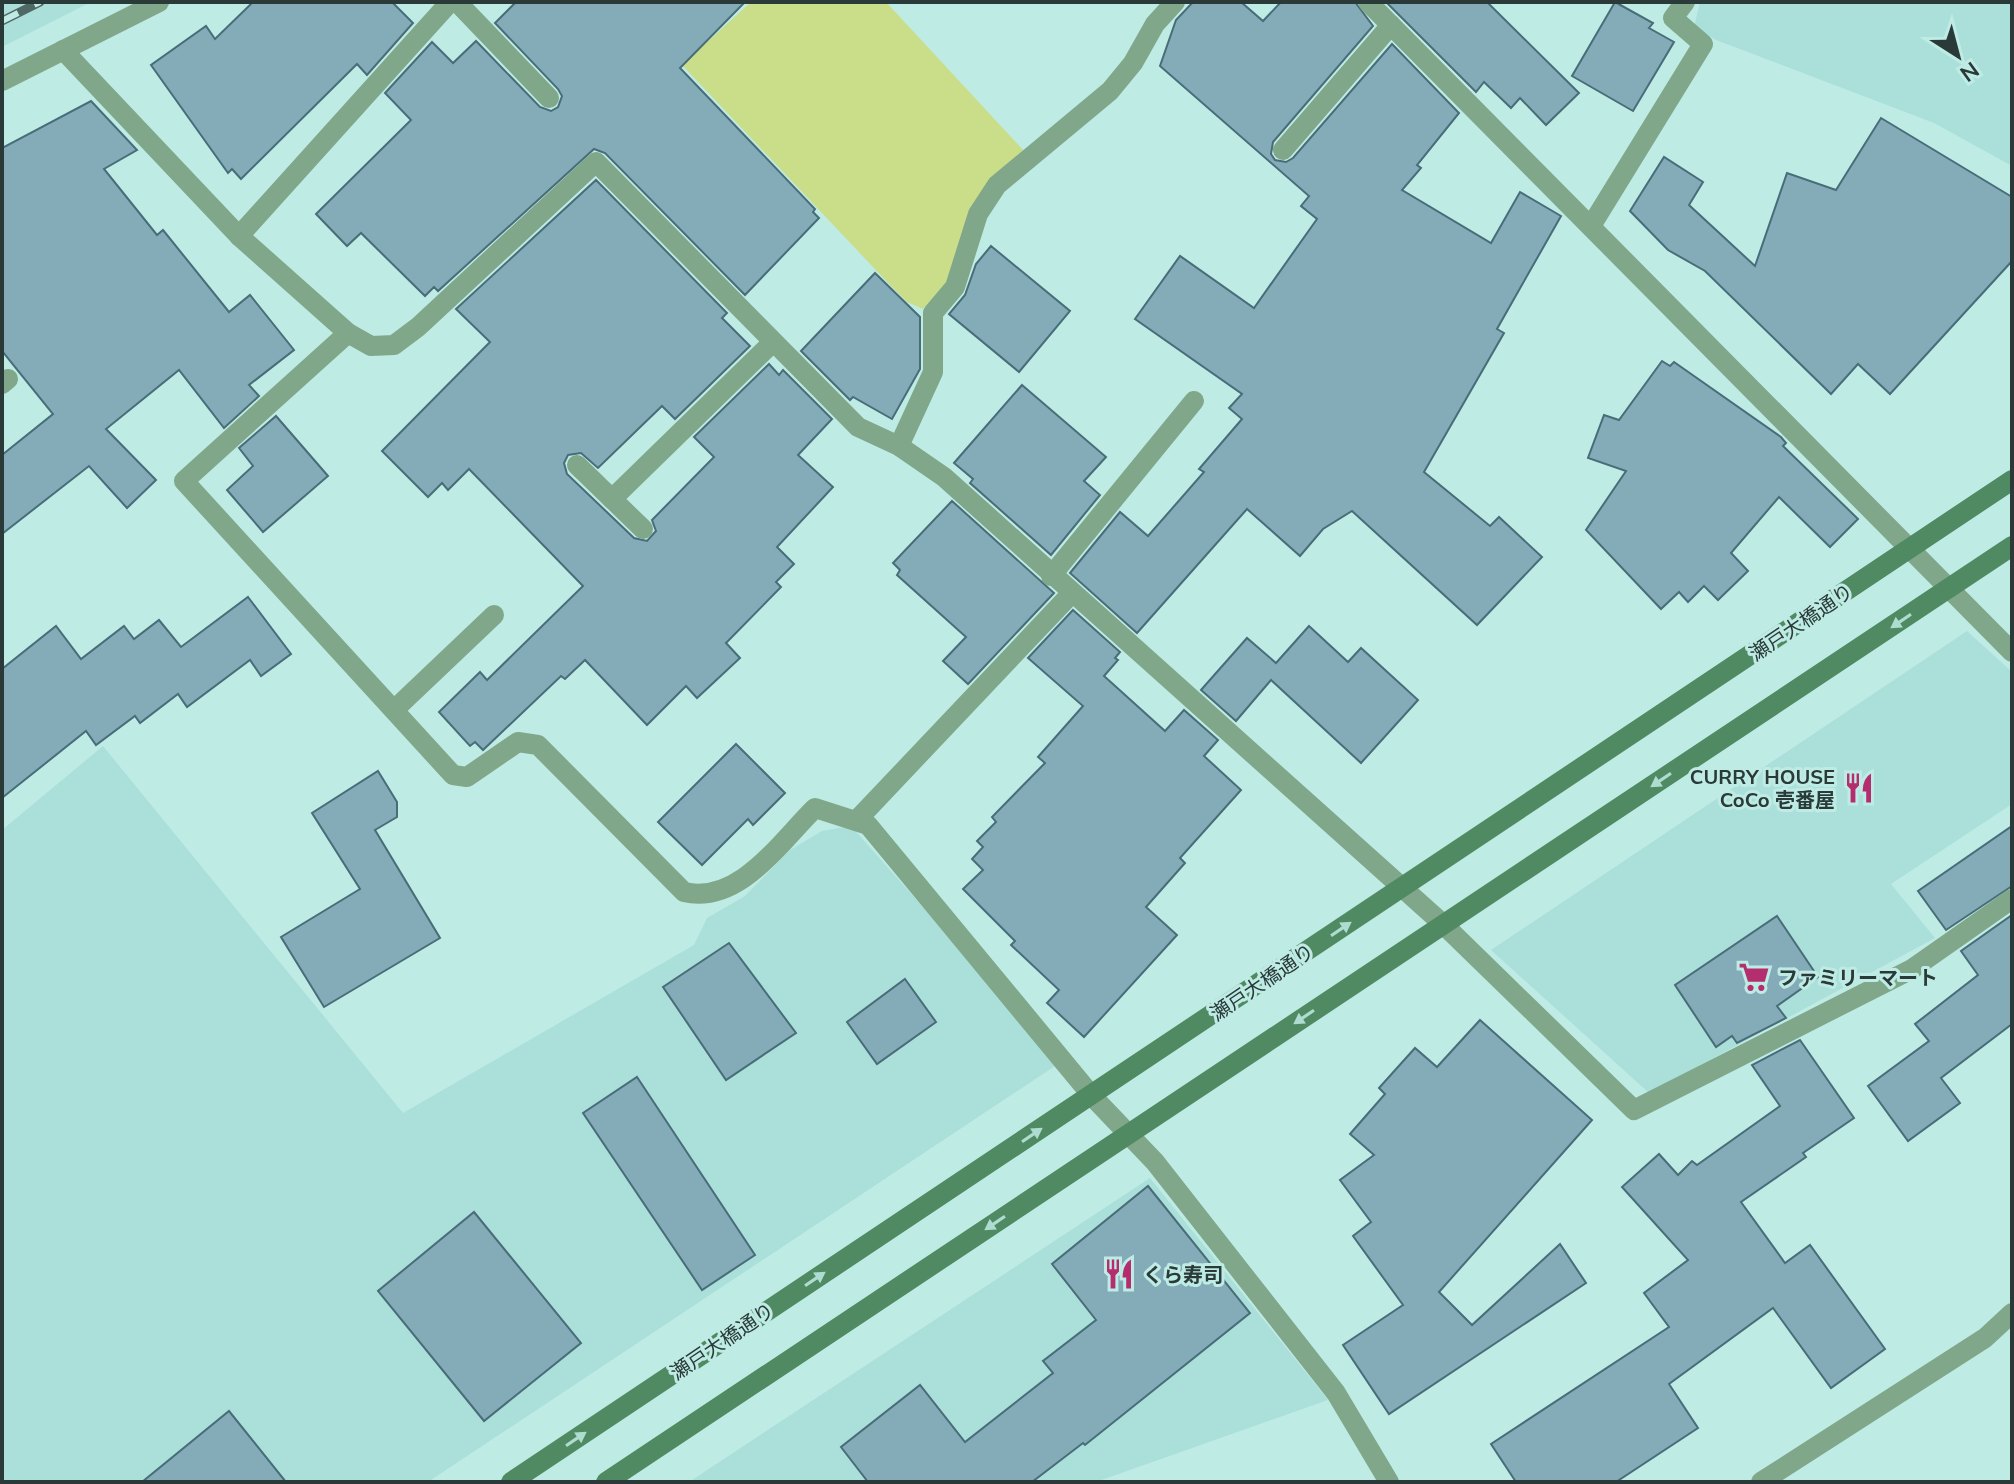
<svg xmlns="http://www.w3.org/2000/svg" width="2014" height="1484" font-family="Mulish,'Noto Sans JP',sans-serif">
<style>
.built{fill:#abe0da}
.green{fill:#cadd88}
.building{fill:#84abb8;stroke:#486d79;stroke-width:2}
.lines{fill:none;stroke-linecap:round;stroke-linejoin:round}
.lane{stroke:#81a78b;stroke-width:20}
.street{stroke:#81a78b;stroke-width:20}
.secondary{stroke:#508a62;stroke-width:20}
.rail-casing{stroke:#516966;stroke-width:9}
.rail{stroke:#bfebe5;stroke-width:6;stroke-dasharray:18;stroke-linecap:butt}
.oneway{fill:#aedcd1}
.labels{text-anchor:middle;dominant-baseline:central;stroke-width:6;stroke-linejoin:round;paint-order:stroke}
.street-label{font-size:20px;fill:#293a38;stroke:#bfebe5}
.poi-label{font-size:20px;font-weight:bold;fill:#293a38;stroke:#bfebe5;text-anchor:start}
</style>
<rect width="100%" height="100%" fill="#bfebe5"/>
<g class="built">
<path d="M2,2H91L2,47Z"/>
<path d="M1700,2H2012V166L1934,123L1716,40L1694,27Z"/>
<path d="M1967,631L2012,672V804L1891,884L1935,938L1649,1093L1491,950Z"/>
<path d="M103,746L403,1113L694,945L707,918L745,896L790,850L822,831L851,826L962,951L1055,1066L428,1482H2V830Z"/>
<path d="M1150,1178L1328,1400L1096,1482H689Z"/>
</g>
<path class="green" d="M751,2H886L1025,152L946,283L923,309L907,302L890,285L682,65Z"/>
<g class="building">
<path d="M253,2H392L413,23L367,75L357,64L241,179L232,169L228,173L151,65L206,26L215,39Z"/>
<path d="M516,2H745L680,68L815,209L813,212L819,218L745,295L605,153L594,149L438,291L434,287L425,296L361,233L347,246L316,214L411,120L385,93L432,42L453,63L476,41L540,107L551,111L558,107L562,96L558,89L495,23Z"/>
<path d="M1193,2H1241L1263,21L1281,2H1355L1373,26L1273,142L1271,154L1275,160L1286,162L1293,158L1392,44L1459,113L1417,165L1421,168L1402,190L1491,243L1520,192L1561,216L1497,329L1504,333L1424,472L1490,526L1499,517L1542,557L1477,625L1352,511L1323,529L1300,556L1247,509L1137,633L1070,573L1120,512L1148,536L1204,472L1199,469L1242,419L1229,408L1242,394L1135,319L1180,256L1254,308L1317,219L1301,206L1309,196L1160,66L1176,20Z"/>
<path d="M1386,2H1487L1579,93L1546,125L1520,98L1511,108L1484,82L1476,92Z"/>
<path d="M1615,2L1653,23L1649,28L1674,42L1633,111L1572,76Z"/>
<path d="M91,101L137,150L104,169L157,235L163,230L229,312L250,295L294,350L249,385L259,396L224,428L179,370L106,429L156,480L127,508L89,466L2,534V455L53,414L2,351V148Z"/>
<path d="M1881,118L2012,197V261L1890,394L1858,364L1831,394L1705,271L1668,250L1630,211L1664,157L1703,182L1689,205L1755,266L1787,173L1836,190Z"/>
<path d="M596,180L727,313L722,318L750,346L675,419L662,406L598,468L581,453L568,455L564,463L567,474L634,538L647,541L656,531L652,520L714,457L694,437L769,364L779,375L783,370L832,419L798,455L833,487L777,547L794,564L776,582L781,587L726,643L740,658L697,698L686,686L647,725L585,660L565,679L561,676L483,750L475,742L470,746L439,712L480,672L487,680L583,586L469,469L448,490L442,483L428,497L382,451L490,342L456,309Z"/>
<path d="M991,246L1070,311L1019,372L949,314L965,295L976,264Z"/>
<path d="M875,273L920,317V369L892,419L853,397L850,400L801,351Z"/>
<path d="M1662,361L1670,366L1674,362L1781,437L1786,443L1783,446L1858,519L1830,547L1779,497L1731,553L1748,571L1718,600L1704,586L1688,602L1679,592L1661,609L1586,530L1626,471L1588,458L1604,415L1619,420Z"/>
<path d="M1022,385L1106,457L1084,481L1100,495L1051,555L970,483L973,479L954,463Z"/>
<path d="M276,416L328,476L263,532L227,490L253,466L239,448Z"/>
<path d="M952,501L1054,593L968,684L943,661L966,637L897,575L900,570L893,563Z"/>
<path d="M248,597L291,654L261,676L250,660L187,707L178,694L140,723L135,716L96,745L86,731L2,798V669L56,626L81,659L124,626L134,639L159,620L181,647Z"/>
<path d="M1073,610L1120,652L1115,658L1118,660L1104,676L1165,731L1184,710L1218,740L1204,756L1241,790L1180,858L1185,863L1146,907L1177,935L1084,1037L1047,1003L1059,990L1011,945L1015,941L963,889L983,870L972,859L983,847L977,841L996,822L992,817L1045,763L1038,757L1083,706L1028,658Z"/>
<path d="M1309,626L1348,662L1361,648L1418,700L1361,763L1271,680L1236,721L1201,690L1247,638L1276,663Z"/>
<path d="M736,744L785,793L753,825L748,819L702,865L658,822Z"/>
<path d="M378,771L397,802V817L375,830L440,938L324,1007L281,937L360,889L312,813Z"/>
<path d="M2012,826V886L1946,930L1918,891Z"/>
<path d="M2012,915V1024L1941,1078L1960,1103L1908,1141L1868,1086L1929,1041L1915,1024L1978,975L1961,951Z"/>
<path d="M1777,916L1818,977L1777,1006L1786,1018L1737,1043L1732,1036L1716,1047L1675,985Z"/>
<path d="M729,943L796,1033L726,1080L663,987Z"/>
<path d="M905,979L936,1022L877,1064L847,1022Z"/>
<path d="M1480,1020L1592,1120L1439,1292L1472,1325L1560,1244L1586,1283L1389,1414L1343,1345L1403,1305L1353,1236L1371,1222L1340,1180L1374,1155L1350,1134L1385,1094L1379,1088L1415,1048L1437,1067Z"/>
<path d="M1800,1040L1854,1118L1803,1153L1806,1157L1741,1202L1785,1263L1810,1245L1885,1349L1831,1388L1773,1308L1669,1384L1698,1428L1616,1482H1516L1491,1444L1669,1327L1644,1293L1688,1260L1622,1187L1659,1154L1678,1175L1692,1161L1697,1165L1780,1106L1752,1065Z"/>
<path d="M637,1077L755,1255L702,1290L583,1113Z"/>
<path d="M1148,1186L1250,1313L1085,1445L1083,1443L1032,1482H868L841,1447L920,1385L965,1442L1053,1373L1043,1361L1096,1320L1052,1264Z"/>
<path d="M474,1212L581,1343L484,1421L378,1291Z"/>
<path d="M229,1411L286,1482H142Z"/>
</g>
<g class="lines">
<g class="lane">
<path d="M1591,226L1703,44L1673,18L1685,2"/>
<path d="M856,821L1071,594"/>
</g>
<g class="street">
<path d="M457,2L549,98"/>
<path d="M1368,2L2012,652"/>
<path d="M63,50L239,236L348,333L371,346L394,345L418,327L596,162L858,427L899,446L944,477L1444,925L1634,1110L1912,969L2012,899"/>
<path d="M2,81L159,2"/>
<path d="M1283,150L1391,25"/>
<path d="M239,236L450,2"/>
<path d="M348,333L184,481L453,775L467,777L518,742L538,745L684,892C739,905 780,842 815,808L868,825L1092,1096L1155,1162L1336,1393L1389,1482"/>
<path d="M2,384L8,379"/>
<path d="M899,446L933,372V313L955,287L978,214L997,185L1110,91L1133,63L1155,24L1175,2"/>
<path d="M577,465L643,529"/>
<path d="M612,499L772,343"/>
<path d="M1051,576L1194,401"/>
<path d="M394,710L494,615"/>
<path d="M1761,1482L1985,1338L2012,1313"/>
</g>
<g class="secondary">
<path d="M511,1482L2012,480"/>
<path d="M606,1482L2012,546"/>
</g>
<g class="rail-casing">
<path id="rail" d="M2,21L40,2"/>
</g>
<use href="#rail" class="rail"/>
</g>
<defs><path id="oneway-solid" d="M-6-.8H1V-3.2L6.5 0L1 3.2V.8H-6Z" transform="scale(2)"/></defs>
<g class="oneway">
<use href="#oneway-solid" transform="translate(1901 621) rotate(146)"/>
<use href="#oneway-solid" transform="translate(1661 780) rotate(146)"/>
<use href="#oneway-solid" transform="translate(1341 929) rotate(-34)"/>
<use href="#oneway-solid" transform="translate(1304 1017) rotate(146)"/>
<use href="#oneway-solid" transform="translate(1032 1135) rotate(-34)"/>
<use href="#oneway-solid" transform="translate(995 1223) rotate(146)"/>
<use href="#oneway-solid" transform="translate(815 1279) rotate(-34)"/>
<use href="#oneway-solid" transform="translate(576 1439) rotate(-34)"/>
</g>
<defs>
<g id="restaurant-bare" transform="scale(2.4)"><path d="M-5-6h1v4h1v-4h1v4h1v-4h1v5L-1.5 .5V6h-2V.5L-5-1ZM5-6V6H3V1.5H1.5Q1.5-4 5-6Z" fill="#b42d6f" stroke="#bfebe5" stroke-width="2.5" paint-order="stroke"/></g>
<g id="supermarket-bare" transform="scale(2.4)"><path d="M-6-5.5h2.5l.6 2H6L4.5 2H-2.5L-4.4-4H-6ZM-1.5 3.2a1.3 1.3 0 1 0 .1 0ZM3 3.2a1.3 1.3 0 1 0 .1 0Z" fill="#b42d6f" stroke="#bfebe5" stroke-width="2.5" paint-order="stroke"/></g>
</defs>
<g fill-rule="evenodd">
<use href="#restaurant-bare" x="1859" y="788"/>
<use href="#supermarket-bare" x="1754" y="977"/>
<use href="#restaurant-bare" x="1119" y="1274"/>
</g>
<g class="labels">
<g class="street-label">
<text transform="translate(1801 622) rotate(-34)">瀬戸大橋通り</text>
<text transform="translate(1262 982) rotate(-34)">瀬戸大橋通り</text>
<text transform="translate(722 1341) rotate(-34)">瀬戸大橋通り</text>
</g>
<g class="poi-label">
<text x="1835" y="776" text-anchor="end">CURRY HOUSE<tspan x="1835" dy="23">CoCo 壱番屋</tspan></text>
<text x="1778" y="977">ファミリーマート</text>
<text x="1143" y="1274">くら寿司</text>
</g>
</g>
<rect width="2014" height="1484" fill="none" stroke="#293a38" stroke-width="8"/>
<g transform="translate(1958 56) rotate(144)" stroke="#bfebe5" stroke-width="6" paint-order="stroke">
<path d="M0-6L14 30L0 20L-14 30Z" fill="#293a38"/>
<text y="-12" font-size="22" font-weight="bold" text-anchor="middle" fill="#293a38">N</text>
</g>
</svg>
